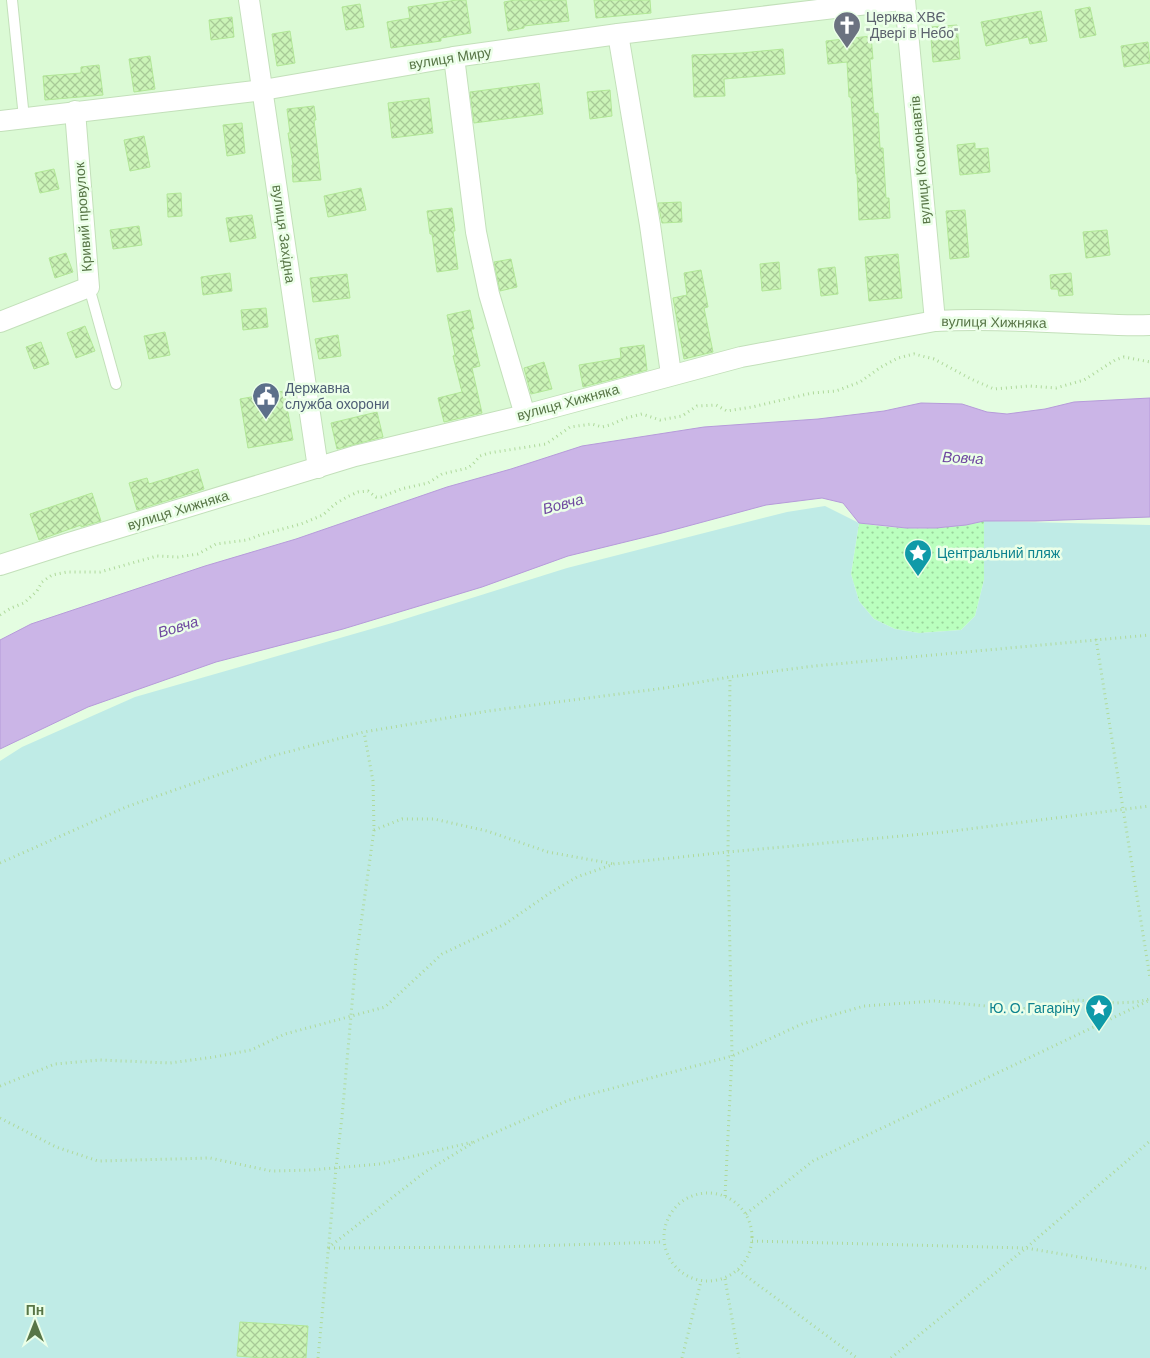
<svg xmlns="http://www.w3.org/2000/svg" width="1150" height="1358" font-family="'DM Sans',sans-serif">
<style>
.residential{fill:#dbfad5}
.sand{fill:url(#sand-dots)}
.park{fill:#bfebe6}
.water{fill:#cbb5e7;stroke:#b69bda}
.building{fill:url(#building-cross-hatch);stroke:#b2e797}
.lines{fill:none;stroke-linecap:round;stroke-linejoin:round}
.service-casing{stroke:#c3e0ba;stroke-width:12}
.minor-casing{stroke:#c3e0ba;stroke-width:22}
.path{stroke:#afd99b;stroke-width:3;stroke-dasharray:1 4;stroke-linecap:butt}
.service{stroke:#fff;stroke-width:10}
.minor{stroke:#fff;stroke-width:20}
.labels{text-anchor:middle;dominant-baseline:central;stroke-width:5;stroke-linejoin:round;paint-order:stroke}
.worship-label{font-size:14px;fill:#5b616d;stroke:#ebffe8;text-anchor:start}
.street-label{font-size:14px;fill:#587647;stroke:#ebffe8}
.service-label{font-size:14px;fill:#4e5e75;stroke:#ebffe8;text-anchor:start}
.culture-label{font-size:14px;fill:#0d838f;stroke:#ebffe8;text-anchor:start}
.water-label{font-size:15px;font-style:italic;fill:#6f48a0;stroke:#ebffe8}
</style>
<defs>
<pattern id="sand-dots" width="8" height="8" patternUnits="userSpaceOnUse" patternTransform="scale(1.25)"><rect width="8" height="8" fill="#baffbe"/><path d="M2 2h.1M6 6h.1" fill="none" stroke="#9ad39c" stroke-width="1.8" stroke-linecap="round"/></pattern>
<pattern id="building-cross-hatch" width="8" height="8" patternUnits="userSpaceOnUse" patternTransform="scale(1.25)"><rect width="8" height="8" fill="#cbf4b7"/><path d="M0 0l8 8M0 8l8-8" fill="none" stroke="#a8ca97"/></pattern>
</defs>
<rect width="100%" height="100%" fill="#e4fde1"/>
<path class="residential" d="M0,0H1150V325L935,321L671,374L0,565Z"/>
<path class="sand" d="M984,521V580L975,616L961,630L919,633L895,629L874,619L859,601L851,574L859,523C900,530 943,531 984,521Z"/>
<path class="park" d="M825,506L859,523L851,574L859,601L874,619L895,629L919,633L961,630L975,616L984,580V521L1150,525V1358H0V761L22,747L135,697L392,623L567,568L787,512Z"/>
<path class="water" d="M1150,398V517L1035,521H984L966,525L936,528H906L859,523L843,503L822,498L766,505L662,533L568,556L482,587L343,629L216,662L88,707L0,749V640L31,624L205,566L296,539L447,487L511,469L582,446L704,427L818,419L884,411L921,403L962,404L987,412L1007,414L1045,409L1074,402Z"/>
<g class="building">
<path d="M457,0H466L471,33L441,38V41L391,48L387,22L410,18L408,7Z"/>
<path d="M515,0H566L569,21L524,26V28L508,31L504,2Z"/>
<path d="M594,0H650L651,13L596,18Z"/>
<path d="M360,4L364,27L346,30L342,7Z"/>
<path d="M1090,7L1096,35L1080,38L1075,10Z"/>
<path d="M1041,11L1047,41L1030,44L1028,37L986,46L981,22Z"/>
<path d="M232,17L234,37L211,40L209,20Z"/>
<path d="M957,25L960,59L933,62L930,27Z"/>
<path d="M290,31L295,63L277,66L272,34Z"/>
<path d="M871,36L873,59H870L874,114L878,113L880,148H883L886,198H889L890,218L859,220L857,174H856L851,97H849L847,62L828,64L826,41Z"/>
<path d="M1148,42L1150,63L1124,67L1121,46Z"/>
<path d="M783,49L785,74L724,79L725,96L694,97L692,55L741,53Z"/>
<path d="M150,56L155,89L134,92L129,59Z"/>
<path d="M99,65L103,95L45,100L43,76L81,73V67Z"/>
<path d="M539,83L543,114L474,123L470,92Z"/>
<path d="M610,90L612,116L590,119L587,92Z"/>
<path d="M429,98L433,133L392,138L388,103Z"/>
<path d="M314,106L316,120H314L321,180L293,182L292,165H293L288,133H290L287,109Z"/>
<path d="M242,123L245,153L227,156L223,125Z"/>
<path d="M144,136L150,167L130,171L124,140Z"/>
<path d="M975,143V149L988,148L990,172L960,175L957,145Z"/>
<path d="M54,169L59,189L40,193L35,173Z"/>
<path d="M361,188L366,210L328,217L324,196Z"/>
<path d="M181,193L182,216L168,217L167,194Z"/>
<path d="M681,202L682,222L662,223L658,203Z"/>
<path d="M452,208L455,231H453L458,269L437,272L432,234H430L427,211Z"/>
<path d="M965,210L969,257L950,259L946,211Z"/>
<path d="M252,215L256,238L230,242L226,218Z"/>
<path d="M139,226L142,245L113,249L110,230Z"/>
<path d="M1107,230L1110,255L1086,258L1083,232Z"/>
<path d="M66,253L73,272L55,278L49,258Z"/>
<path d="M898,254L902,298L869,301L865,257Z"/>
<path d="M511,259L517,287L500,291L494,262Z"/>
<path d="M779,262L781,289L762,291L760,264Z"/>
<path d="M835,267L838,294L821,296L818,269Z"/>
<path d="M701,270L708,307L704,308L713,352L684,359L673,298L687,295L684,273Z"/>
<path d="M230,273L232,291L203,295L201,277Z"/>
<path d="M1071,273L1073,295L1059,296L1058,289H1051L1050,275Z"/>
<path d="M347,274L350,298L313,302L310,278Z"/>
<path d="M266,308L268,327L243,330L241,310Z"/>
<path d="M470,310L474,329H471L480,366L472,368L482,413L444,422L438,398L462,392L453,356L455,355L447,315Z"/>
<path d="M85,326L95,351L76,358L67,333Z"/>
<path d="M165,332L170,355L149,359L144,336Z"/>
<path d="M338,335L341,356L319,359L315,339Z"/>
<path d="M41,342L49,364L34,369L26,347Z"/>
<path d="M644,345L647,370L583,387L579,365L621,358L620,348Z"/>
<path d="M544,362L552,389L531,394L524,368Z"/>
<path d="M284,391L293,440L248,448L240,399Z"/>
<path d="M377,412L383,437L337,449L331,423Z"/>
<path d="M198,469L204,489L137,510L129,483L147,478L149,484Z"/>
<path d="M92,493L101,521L81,527V525L39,540L30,514Z"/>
<path d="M240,1322L308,1326L306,1358H261L237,1356Z"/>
</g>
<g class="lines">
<g class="service-casing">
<g id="service">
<path d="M12,0L24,118"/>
<path d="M89,287L116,384"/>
</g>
</g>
<g class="minor-casing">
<g id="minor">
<path d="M249,0L318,468"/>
<path d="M905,0L935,321"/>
<path d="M618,34L650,225L671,374"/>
<path d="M454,57L476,232L489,294L525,415"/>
<path d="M0,121L263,90L454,57L618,34L901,0"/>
<path d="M0,322L89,287L75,111"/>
<path d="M0,565L69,543L355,456L525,415L741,357L935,321C989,318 1042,322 1096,324C1114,325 1132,326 1150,325"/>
</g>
</g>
<g class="path">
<path d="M0,615L11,608L24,603L37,591L42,582L52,575L67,572H100L157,556L178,557L198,554L216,544L247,540L260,535L301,524L323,515L335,504L347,497L358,492L368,491L376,497H381L401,489L428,483L442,474L468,468L473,464L480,456L489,453L546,444L570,427L592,424L602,427L610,425L626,418L642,414L660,420L682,416L697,406L716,405L727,411L752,407L812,393L836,391L860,382L881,367L898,358L914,354L934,359L971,379L994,389L1030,386L1056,388L1084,380L1115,360L1124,357L1150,362"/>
<path d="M1096,639L1150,978"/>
<path d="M374,830L402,819H434L487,831L548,852L614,864"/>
<path d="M0,863L126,807L272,756L364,732L488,711L665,688L730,677L814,666L1150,635"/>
<path d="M0,1086L55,1064L100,1060L170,1063L214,1057L251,1050L285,1034L385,1007L442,954L505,924L550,893L577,877L614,864L728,852L945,832L1150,806"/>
<path d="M0,1118L56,1147L98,1161L210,1158L271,1171L311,1170L380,1164L473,1142"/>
<circle cx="708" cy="1237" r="44"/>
<path d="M725,1196L732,1056L728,852L730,677"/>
<path d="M746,1214L813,1161L1148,1001"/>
<path d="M752,1241L1026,1248L1150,1269"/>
<path d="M328,1248L425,1172L476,1141L569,1100L732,1056L802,1024L864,1006L934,1001L986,1006L1032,1009L1077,1000L1116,1003L1136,1002L1150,999"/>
<path d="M329,1248L497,1247L663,1242"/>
<path d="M738,1270L857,1358"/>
<path d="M725,1279L739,1358"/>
<path d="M318,1358L336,1168L342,1117L356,959L374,830L373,781L364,732"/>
<path d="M682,1358L701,1281"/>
<path d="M891,1358L1026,1248L1150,1141"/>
</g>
<use href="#service" class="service"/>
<use href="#minor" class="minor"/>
</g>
<defs>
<g id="church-pin" transform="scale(1.4375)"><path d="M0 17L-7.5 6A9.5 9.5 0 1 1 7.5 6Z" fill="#6b7280" stroke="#ebffe8"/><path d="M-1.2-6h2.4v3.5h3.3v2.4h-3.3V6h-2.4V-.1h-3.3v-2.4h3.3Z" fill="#fff"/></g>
<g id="civic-pin" transform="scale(1.4375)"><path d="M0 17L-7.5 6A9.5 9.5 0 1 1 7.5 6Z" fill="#5c6f8a" stroke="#ebffe8"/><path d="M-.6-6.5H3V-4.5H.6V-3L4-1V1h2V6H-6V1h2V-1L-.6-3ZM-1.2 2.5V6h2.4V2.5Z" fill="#fff"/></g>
<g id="sight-pin" transform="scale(1.4375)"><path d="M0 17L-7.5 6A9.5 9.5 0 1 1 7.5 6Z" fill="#0f9aa8" stroke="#ebffe8"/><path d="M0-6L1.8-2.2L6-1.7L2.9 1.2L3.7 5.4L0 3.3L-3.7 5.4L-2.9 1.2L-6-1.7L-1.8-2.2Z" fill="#fff"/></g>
</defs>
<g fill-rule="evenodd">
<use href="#church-pin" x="847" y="25"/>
<use href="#civic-pin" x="266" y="396"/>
<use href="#sight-pin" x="918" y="553"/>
<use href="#sight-pin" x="1099" y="1008"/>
</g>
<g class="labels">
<g class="worship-label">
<text x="866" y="17">Церква ХВЄ<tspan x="866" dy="16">"Двері в Небо"</tspan></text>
</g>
<g class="street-label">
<text transform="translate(450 58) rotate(-9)">вулиця Миру</text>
<text transform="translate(920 160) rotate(-95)">вулиця Космонавтів</text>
<text transform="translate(83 217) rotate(-94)">Кривий провулок</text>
<text transform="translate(284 234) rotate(82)">вулиця Західна</text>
<text transform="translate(994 322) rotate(1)">вулиця Хижняка</text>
<text transform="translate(568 402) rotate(-15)">вулиця Хижняка</text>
<text transform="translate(178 510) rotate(-17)">вулиця Хижняка</text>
</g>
<g class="service-label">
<text x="285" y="388">Державна<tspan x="285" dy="16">служба охорони</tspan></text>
</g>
<g class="culture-label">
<text x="937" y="553">Центральний пляж</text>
<text x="1080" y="1008" text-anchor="end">Ю. О. Гагаріну</text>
</g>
<g class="water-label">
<text transform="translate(963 458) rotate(3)">Вовча</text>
<text transform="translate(563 504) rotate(-15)">Вовча</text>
<text transform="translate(178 627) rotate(-17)">Вовча</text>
</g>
</g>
<g transform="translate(35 1323)" stroke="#ebffe8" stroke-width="4" paint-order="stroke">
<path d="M0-4L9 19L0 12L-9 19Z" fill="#587647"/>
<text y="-8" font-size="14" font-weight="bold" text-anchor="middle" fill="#587647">Пн</text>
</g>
</svg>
